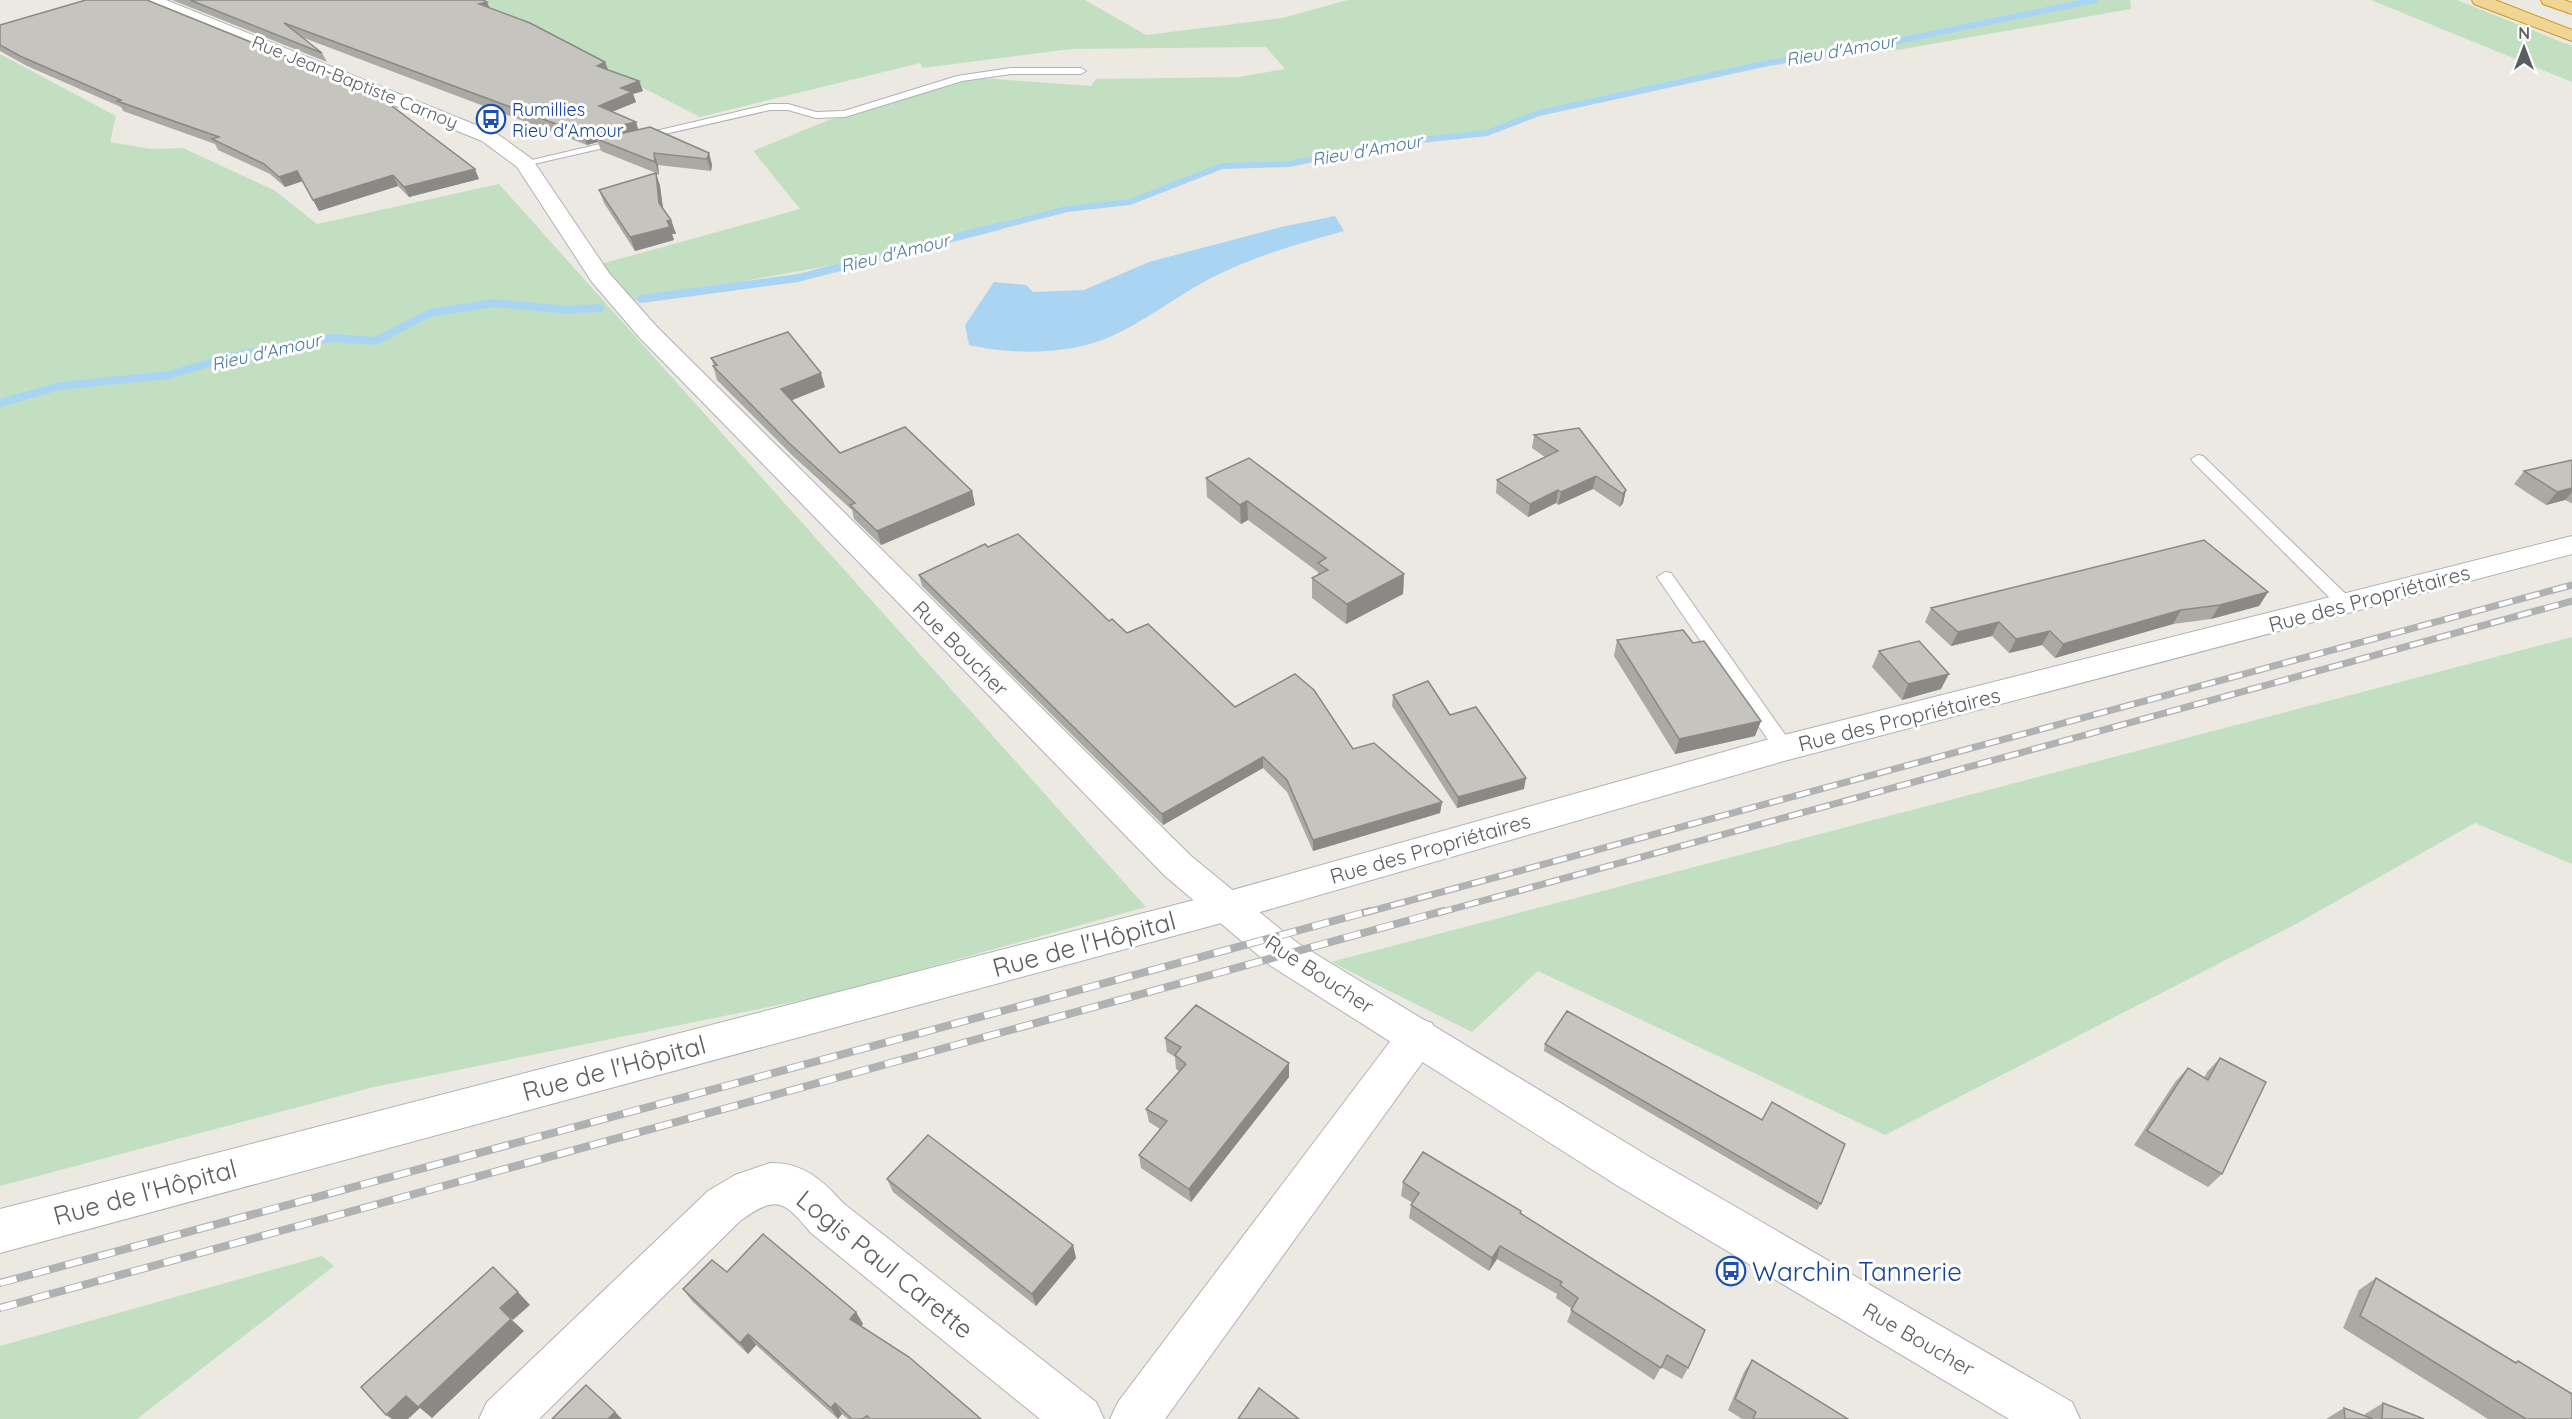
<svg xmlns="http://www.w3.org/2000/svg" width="2572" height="1419" font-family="Quicksand,sans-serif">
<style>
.green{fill:#c2e0c1}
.water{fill:#a9d5f3}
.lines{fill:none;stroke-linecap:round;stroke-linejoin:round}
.stream-far1{stroke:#a9d5f3;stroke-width:6}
.stream{stroke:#a9d5f3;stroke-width:8}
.lane-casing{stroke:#afb2b6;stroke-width:2}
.street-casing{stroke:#afb2b6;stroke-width:2}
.secondary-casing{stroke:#aeb1b5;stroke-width:2}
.highway-casing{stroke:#d1941c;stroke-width:2}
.lane{fill:#fff;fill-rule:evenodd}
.street{fill:#fff;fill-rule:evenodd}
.secondary{fill:#fff;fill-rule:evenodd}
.highway{fill:#efd695;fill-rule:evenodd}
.rail-far1-casing{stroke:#b0b1b1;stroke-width:7}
.rail-casing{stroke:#b0b1b1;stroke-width:8}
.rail-far1{stroke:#fff;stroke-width:4.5;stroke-dasharray:14;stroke-linecap:butt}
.rail{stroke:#fff;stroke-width:6;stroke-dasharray:17;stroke-linecap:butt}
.wall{fill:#aaa9a3}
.shaded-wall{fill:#8b8985}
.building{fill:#c6c4be;stroke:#8b8985;stroke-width:1.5}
.labels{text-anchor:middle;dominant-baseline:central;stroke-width:6;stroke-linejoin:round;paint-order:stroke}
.far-water-label{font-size:18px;font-style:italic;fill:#4a78a3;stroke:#fff}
.far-street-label{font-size:18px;fill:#5a5d61;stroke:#fff}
.far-transit-label{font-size:18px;fill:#164399;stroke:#fff;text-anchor:start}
.street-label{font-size:21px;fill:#5a5d61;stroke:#fff}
.near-street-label{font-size:26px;fill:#5a5d61;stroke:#fff}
.near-transit-label{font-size:26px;fill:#164399;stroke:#fff;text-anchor:start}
</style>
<rect width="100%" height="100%" fill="#ebe9e2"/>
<g class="green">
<path d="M471,0H1085L1146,35L1282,18L1348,0H2130L2131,9L1886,52L1874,43L1876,46L1733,71L1539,113L1487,133L1383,145L1289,164L1222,166L1130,202L1067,209L873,258L621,303L601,264L800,209L753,151L829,120L968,77L1091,86L1096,79L1239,77L1285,69L1266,47L1071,49L923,68L920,63L700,117Z"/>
<path d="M2371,0H2457L2572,46V82Z"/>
<path d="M0,54L116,116L110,142L152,149L183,148L274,190L317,224L499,184L1146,907L828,995L374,1087L0,1186Z"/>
<path d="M2572,637V864L2475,823L2296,924L1885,1135L1538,971L1472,1032L1331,962Z"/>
<path d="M322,1256L334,1266L137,1419H0V1346Z"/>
</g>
<path class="water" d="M1335,216L1344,231C1298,244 1254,256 1211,278C1177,296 1147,320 1112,336C1072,355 1011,355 969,345L965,325L994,282L1026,285L1033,292L1084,290L1149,262L1281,227Z"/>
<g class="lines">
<path class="stream-far1" d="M993,228L1067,209L1130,202L1222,166L1289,164L1391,143L1487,133L1539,113L1768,63L1869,47L2095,0"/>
<g class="stream">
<path d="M641,299L798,278L999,226"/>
<path d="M0,403L60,386L169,375L226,358L307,341L335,338L376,341L430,313L494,303L567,310L600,308"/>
</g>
<g class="lane-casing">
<g id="lane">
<path d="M1011,68H1081L1086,71L1081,74H1011L962,81L845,117L816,118L788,110H770L525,166L519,163L770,104H788L816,112L844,111L957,76Z"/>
<path d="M2198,455L2203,456L2352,600L2354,604L2352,608H2340L2193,462L2191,459Z"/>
<path d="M1665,572L1671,573L1791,743L1793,748L1791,753H1777L1657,577Z"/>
</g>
</g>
<g class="street-casing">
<g id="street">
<path d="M2572,536V554L1784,761L1229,921L0,1253V1209L1229,891L1784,735Z"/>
<path d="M1418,1018L1432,1023L1438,1036L1432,1049L1165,1419H1110L1118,1402L1404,1023Z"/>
<path d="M770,1163C802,1162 823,1180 843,1203L1096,1402L1104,1419H1040L811,1233C784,1201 777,1194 740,1221L539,1419H479L487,1402L708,1191L735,1175Z"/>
</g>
</g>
<g class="secondary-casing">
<path id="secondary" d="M143,0H166L496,133L532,159L609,273L657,327L1191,856L1285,933L1299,944L1648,1156L2072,1402L2080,1419H2009L1618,1186L1271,966L1165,876L639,337L592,282L517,167L482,141L145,4Z"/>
</g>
<g class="highway-casing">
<g id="highway">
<path d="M2472,0H2495L2572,30V41L2474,4Z"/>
<path d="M2541,0H2564L2572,3V14L2543,4Z"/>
</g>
</g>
<use href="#lane" class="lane"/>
<use href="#street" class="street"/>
<use href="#secondary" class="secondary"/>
<use href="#highway" class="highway"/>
<g class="rail-far1-casing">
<g id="rail-far1">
<path d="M1364,913L2572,585"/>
<path d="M1438,913L2572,601"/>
</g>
</g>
<g class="rail-casing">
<g id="rail">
<path d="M0,1283L1370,911"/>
<path d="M0,1308L1443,911"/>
</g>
</g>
<use href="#rail-far1" class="rail-far1"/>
<use href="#rail" class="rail"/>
</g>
<g class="wall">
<path d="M172,0H483L490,9L605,62L608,70L639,81L643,91L633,94L636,102L612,112L638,129L709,153L712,165L711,171L658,165L659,175L656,174L660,186L663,208L671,220L676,234H672L674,240L635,251L604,203L599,190L656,173L601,151L598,142L587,145L304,38L322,53L327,62Z"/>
<path d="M0,25L479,179L409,197L398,186L319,211L303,181L285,187L270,174L218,150L215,144L123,111L121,107L27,66L0,51Z"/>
<path d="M711,358L825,387L791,400L840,453L972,491L975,505L881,545L854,519L852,510L794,457L717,380L713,366H714Z"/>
<path d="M1534,435L1626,490L1623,503L1620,507L1593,489L1558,505L1556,503L1528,517L1496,493L1497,480L1545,457L1532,448Z"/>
<path d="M2572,460V503H2571L2565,500L2546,505L2514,484L2524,471Z"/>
<path d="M1206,478L1404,574L1403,594L1346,624L1312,598V578L1318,575V572L1248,520L1241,524L1207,497Z"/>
<path d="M988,547L1109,621L1235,707L1353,749L1442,802L1440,813L1313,851L1287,792L1263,768L1163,825L922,586L919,575Z"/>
<path d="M2268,592L2259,606L2211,619L2173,624L2055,658L2042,645L2009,653L1992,636L1951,646L1925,622L1931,608Z"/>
<path d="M1617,640L1693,643L1761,721L1755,736L1675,754L1614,656Z"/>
<path d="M1879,651L1941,689L1902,700L1872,667Z"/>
<path d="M1393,695L1450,715L1524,789L1457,808L1392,706Z"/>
<path d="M1165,1038L1289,1063V1077L1191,1202L1141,1168L1139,1155L1160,1129L1149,1122L1146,1109L1179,1071L1176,1069L1175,1057L1167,1052Z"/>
<path d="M1545,1044L1821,1204L1817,1210L1544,1051Z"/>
<path d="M2220,1058L2222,1174L2208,1187L2134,1145L2175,1082L2188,1068L2204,1078L2207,1072Z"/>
<path d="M887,1179L1073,1245L1076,1258L1036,1306L893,1192Z"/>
<path d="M1403,1182L1521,1214L1688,1368L1682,1379L1661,1367L1654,1380L1567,1322L1572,1309L1556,1298L1557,1294L1497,1259L1489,1271L1409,1218L1411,1205L1413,1203L1401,1196Z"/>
<path d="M727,1272L856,1312L863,1324L861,1326L981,1419H848L842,1414L838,1419L756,1345L748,1354L692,1301L683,1289Z"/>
<path d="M2376,1278L2515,1362L2518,1361L2572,1419H2488L2343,1328L2359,1290Z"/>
<path d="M1752,1360L1848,1419H1742L1728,1410L1744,1372Z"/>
<path d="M2383,1403L2424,1419H2326L2344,1408L2365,1416V1414Z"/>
</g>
<g class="shaded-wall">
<path d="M487,2L491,11L479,4Z"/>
<path d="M605,62L609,72L597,66Z"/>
<path d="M639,81L643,91L633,94L636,102L602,116L599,106L621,88Z"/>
<path d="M636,122L639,132L597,139L598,142L587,145L583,134Z"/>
<path d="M654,153L658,165L659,175L655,162Z"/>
<path d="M709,153L712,165L711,171L707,159Z"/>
<path d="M475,169L479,179L409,197L404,187Z"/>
<path d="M297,171L303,181L285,187L279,177Z"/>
<path d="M656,173L660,186L664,216L659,203Z"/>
<path d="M393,175L398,186L319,211L313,200Z"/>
<path d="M671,220L676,234H672L674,240L635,251L630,237Z"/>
<path d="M821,373L825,387L785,403L781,389Z"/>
<path d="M1596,476L1593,489L1558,505L1561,492Z"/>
<path d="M2572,488V492L2565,500L2546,505L2557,492Z"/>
<path d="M1558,490L1556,503L1528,517L1530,504Z"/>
<path d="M1626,490L1623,503L1620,507L1623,494Z"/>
<path d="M972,491L975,505L881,545L877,531Z"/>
<path d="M1247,501L1248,520L1241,524L1240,505Z"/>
<path d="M1404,574L1403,594L1346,624L1347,604Z"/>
<path d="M2268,592L2259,606L2211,619L2220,605Z"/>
<path d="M2181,610L2173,624L2055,658L2063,644Z"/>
<path d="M1999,622L1992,636L1951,646L1958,632Z"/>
<path d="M2050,631L2042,645L2009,653L2016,639Z"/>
<path d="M1949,674L1941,689L1902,700L1908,684Z"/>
<path d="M1761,721L1755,736L1675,754L1679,739Z"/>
<path d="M1263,757V768L1163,825L1162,814Z"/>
<path d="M1526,778L1524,789L1457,808L1458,797Z"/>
<path d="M1442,802L1440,813L1313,851V840Z"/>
<path d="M1289,1063V1077L1191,1202L1189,1189Z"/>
<path d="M1073,1245L1076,1258L1036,1306L1032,1294Z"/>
<path d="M1500,1246L1497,1259L1489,1271L1492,1258Z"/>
<path d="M518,1292L530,1305L513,1320L500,1308Z"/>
<path d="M856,1312L863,1324L857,1330L850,1319Z"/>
<path d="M511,1319L524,1331L432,1418L420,1408L408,1419H392L386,1415L406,1396Z"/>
<path d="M748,1334L756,1345L748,1354L740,1343Z"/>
<path d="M835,1403L842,1414L838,1419L831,1408Z"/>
<path d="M615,1412L622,1419H608Z"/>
</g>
<g class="building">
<path d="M86,0H147L372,91L475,169L404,187L393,175L313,200L297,171L279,177L264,164L212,139L219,137L117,101L121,100L20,56L0,45V25Z"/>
<path d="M190,0H483L487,2L479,4L530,23L605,62L597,66L639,81L621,88L632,92L599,106L636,122L583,134L284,23L322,53Z"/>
<path d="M650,127L709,153L707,159L654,153L655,162L597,139Z"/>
<path d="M656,173L659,203L671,220L667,221L670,227L630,237L599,190Z"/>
<path d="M788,332L821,373L781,389L840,453L905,427L972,491L877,531L850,505L855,503L789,443L713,366L717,365L711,358Z"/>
<path d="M1579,428L1626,490L1623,494L1596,476L1561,492L1558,490L1530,504L1497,480L1558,451L1534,435Z"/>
<path d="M1249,458L1404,574L1347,604L1312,578L1328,570L1318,563L1326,558L1247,501L1240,505L1206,478Z"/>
<path d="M2572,460V488L2557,492L2524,471Z"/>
<path d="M1018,534L1109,621L1112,619L1127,633L1148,624L1235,707L1295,674L1314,690L1353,749L1374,743L1442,802L1313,840L1287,780L1263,757L1162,814L919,575L985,544L988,547Z"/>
<path d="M2204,540L2268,592L2220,605L2181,610L2063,644L2050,631L2016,639L1999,622L1958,632L1931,608Z"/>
<path d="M1683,630L1693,643L1704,641L1761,721L1679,739L1617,640Z"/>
<path d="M1919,641L1949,674L1908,684L1879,651Z"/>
<path d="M1428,681L1450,715L1476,707L1526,778L1458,797L1393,695Z"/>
<path d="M1196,1005L1289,1063L1189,1189L1139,1155L1167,1121L1146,1109L1186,1064L1175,1055L1181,1047L1165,1038Z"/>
<path d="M1567,1011L1762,1120L1772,1102L1845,1144L1821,1204L1545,1044Z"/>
<path d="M2220,1058L2266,1082L2222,1174L2147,1131L2188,1068L2208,1080Z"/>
<path d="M928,1135L1073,1245L1032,1294L887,1179Z"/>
<path d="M1423,1152L1521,1211L1520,1213L1705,1330L1688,1368L1667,1355L1661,1368L1571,1310L1578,1298L1560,1285L1562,1282L1500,1246L1492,1258L1411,1205L1419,1193L1403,1182Z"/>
<path d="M763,1234L856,1312L850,1319L909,1357L981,1419H870L867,1416L862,1419H852L835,1403L831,1408L748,1334L740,1343L683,1289L712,1260L727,1272Z"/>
<path d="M493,1267L518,1292L500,1308L511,1319L418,1407L406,1396L386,1415L361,1387Z"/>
<path d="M2376,1278L2516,1363L2518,1361L2572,1394V1419H2526L2360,1316Z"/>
<path d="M1752,1360L1848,1419H1753L1756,1412L1735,1399Z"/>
<path d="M586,1385L615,1412L608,1419H552Z"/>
<path d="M1259,1388L1299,1419H1238Z"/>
<path d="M2383,1403L2424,1419H2382Z"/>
<path d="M2344,1408L2373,1419H2345Z"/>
</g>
<defs>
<g id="bus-ring" transform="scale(1.5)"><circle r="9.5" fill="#fff" stroke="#1a4fb4" stroke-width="1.5"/><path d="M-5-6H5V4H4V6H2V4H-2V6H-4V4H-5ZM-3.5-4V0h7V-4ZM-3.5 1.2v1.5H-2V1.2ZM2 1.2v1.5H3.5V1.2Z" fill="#1a4fb4"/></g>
</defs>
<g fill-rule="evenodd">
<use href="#bus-ring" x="491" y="119"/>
<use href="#bus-ring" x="1731" y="1271"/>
</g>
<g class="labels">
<g class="far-water-label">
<text transform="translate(1841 50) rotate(-10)">Rieu d'Amour</text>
<text transform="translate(1367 150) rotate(-10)">Rieu d'Amour</text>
<text transform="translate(895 253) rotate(-14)">Rieu d'Amour</text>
<text transform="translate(266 352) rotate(-13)">Rieu d'Amour</text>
</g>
<g class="far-street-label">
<text transform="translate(355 82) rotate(22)">Rue Jean-Baptiste Carnoy</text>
</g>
<g class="far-transit-label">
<text x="512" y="109">Rumillies<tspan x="512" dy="21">Rieu d'Amour</tspan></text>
</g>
<g class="street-label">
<text transform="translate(2369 598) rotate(-15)">Rue des Propriétaires</text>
<text transform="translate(961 648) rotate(45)">Rue Boucher</text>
<text transform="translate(1899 719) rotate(-14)">Rue des Propriétaires</text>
<text transform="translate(1430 848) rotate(-16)">Rue des Propriétaires</text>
<text transform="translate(1320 974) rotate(33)">Rue Boucher</text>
<text transform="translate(1919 1339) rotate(30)">Rue Boucher</text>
</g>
<g class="near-street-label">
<text transform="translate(1084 944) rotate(-15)">Rue de l'Hôpital</text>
<text transform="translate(614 1068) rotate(-15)">Rue de l'Hôpital</text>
<text transform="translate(145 1192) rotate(-15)">Rue de l'Hôpital</text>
<text transform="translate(885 1264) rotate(39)">Logis Paul Carette</text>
</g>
<g class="near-transit-label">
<text x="1752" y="1271">Warchin Tannerie</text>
</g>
</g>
<g transform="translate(2524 48)" stroke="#ffffff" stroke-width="4.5" paint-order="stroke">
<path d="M0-4.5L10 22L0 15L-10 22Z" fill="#5a5d61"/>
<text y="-9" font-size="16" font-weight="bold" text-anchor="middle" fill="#5a5d61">N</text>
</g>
</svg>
